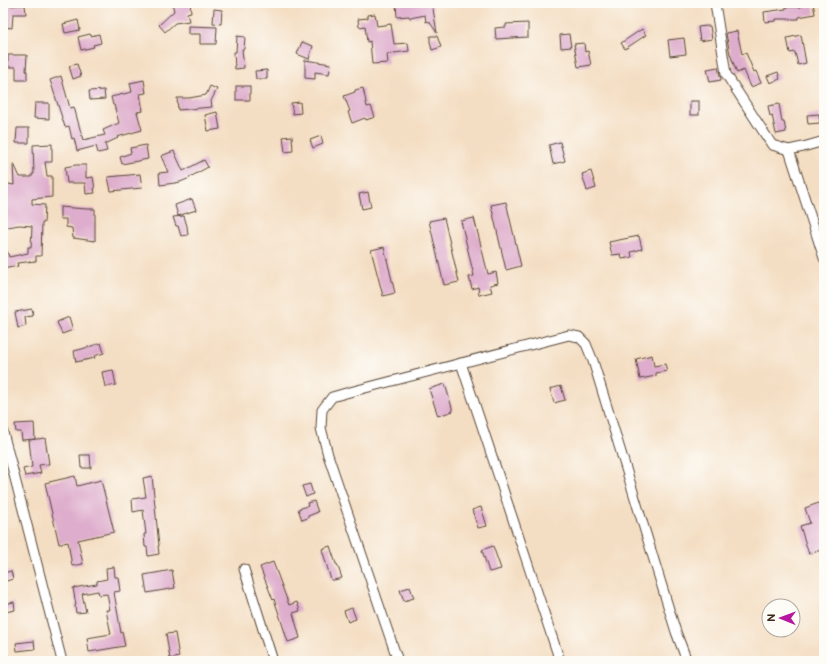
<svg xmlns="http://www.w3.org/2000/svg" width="827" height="664" font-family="'Balsamiq Sans',sans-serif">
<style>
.building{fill:#deaccc}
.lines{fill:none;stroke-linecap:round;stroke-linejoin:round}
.street-casing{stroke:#574537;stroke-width:11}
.street{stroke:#fff;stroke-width:9}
</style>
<rect width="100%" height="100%" fill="#fdfcf7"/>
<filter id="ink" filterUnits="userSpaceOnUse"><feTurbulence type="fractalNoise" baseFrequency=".025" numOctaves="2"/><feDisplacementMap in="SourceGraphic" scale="8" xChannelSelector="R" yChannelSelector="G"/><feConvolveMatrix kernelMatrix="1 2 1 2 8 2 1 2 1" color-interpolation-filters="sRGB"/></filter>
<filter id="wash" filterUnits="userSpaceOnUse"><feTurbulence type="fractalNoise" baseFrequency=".012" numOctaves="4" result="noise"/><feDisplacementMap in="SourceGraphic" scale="16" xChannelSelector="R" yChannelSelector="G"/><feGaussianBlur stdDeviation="0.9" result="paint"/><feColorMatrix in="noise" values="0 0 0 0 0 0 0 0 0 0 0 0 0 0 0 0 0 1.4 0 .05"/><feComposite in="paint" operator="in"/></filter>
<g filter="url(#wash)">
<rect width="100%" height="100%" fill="#f4dec3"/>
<g id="blocks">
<g class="building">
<path d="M172,3H190L191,12L187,13L189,21L175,23L165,32L159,25L174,11Z"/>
<path d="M396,3H432L437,33L429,21L426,22L425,15L410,18L409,16L397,17Z"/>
<path d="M806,3H813L815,14L799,17V19H776V21L765,22L764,12L786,9V7H801V4Z"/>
<path d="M25,5L26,14H13L12,28L4,27L5,6Z"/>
<path d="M214,9L222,10L221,24L213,23Z"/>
<path d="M375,14L377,26L391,24L394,44L408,43L409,51L387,54L388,63L372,64L370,41L367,42L365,26L359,27L358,19L368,18V15Z"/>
<path d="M78,20L80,30L65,33L63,24Z"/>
<path d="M528,23V37L496,39L495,28L506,27V24Z"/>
<path d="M188,26L217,27L216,44H200V34H188Z"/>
<path d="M707,26H710L712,39L700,41L698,27Z"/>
<path d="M642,29L646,35L625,49L621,43Z"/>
<path d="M737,31L742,54L746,53L754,72L756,71L761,83L751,87L744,70L737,73L730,54L726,33Z"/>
<path d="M90,34L91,36L99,34L101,43L93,45L94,47L81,50L78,37Z"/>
<path d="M569,34L571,47L561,48L560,35Z"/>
<path d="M801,35L806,63L798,65L795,52L790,53L787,38Z"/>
<path d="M237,36L245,37L244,49H242L244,68L235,69L234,52H236Z"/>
<path d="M430,36H437L441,47L432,50L430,42Z"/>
<path d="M684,38L686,54L670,56L668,40Z"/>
<path d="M302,42L313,46L309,59L297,54Z"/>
<path d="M584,43L585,52L588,51L591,65L578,67L574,44Z"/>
<path d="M8,55H27L26,71H27V80H16V67H8Z"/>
<path d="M305,60L331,64L329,74L315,72V79L305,78Z"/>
<path d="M77,64L81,76L73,79L69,66Z"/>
<path d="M718,67L721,80L710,82L707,69Z"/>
<path d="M267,70V79H256L255,71Z"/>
<path d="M778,72L780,79L770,83L767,76Z"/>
<path d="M61,76L70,108L74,107L83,140L105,135L103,130L119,123L114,105H113L111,97L132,92L130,83L144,80L146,93L140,94L143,111L137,112L142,130L117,137L118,138L105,144L107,151L98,153L96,146L77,151L74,138L72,139L69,126L65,127L50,80Z"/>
<path d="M210,86L217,89L211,101L212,107L178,110L177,98H189L206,95Z"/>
<rect x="236" y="86" width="14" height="14"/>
<path d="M363,88L367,107L371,106L375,117L366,120L365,118L352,123L348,112L350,111L344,96L355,92V90Z"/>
<path d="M104,90L105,99L90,100L89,91Z"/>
<rect x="690" y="101" width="9" height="14"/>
<path d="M300,102L301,113L293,114L291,103Z"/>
<path d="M35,103H49V119L34,118Z"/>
<path d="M779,104L782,122H784L786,132L776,134L772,115L770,116L768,106Z"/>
<path d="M217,112L220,129L208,131L205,115Z"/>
<path d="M819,114L820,123L808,124L807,115Z"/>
<path d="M17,128H29V143H16Z"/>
<path d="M292,136L293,151L285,152L283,137Z"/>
<path d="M321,136L323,144L313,148L310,140Z"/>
<path d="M560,142L565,161L553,164L549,145Z"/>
<path d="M52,144V162H45L47,176H52V197L32,199V204L45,205L44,223H42L41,256H36V261L17,263L18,266L3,269V243L4,242L9,257L28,253V247H31L32,226L19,225L3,228V183L14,185L13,164H14L20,177H32V174H34L33,145Z"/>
<path d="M146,145L148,159L122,164L120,157L131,153L130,148Z"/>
<path d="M174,151L183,171L204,160L208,167L190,177V178L180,182L175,183L160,185L159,173L168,172L161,156Z"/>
<path d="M76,165H86V178L93,177L95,189H94L95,193L86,194L85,183H67L65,167Z"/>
<path d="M591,171L596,188L587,191L582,174Z"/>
<path d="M140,174L142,188L111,191L108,177Z"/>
<path d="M368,192L371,207L362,209L359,194Z"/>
<path d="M192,199L196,210L178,216L175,205Z"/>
<path d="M506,202L521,266L506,270L491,205Z"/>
<path d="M60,207L87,209H95V241L73,238L72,228L66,227V219H60Z"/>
<path d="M184,216L187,226L188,235L181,236L178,226H176L173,217Z"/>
<path d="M444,218L459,282L444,285L429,221Z"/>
<path d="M474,218L488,274L496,272L498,283L490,285L492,292L479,295L478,287L472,289L469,277L474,276L461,221Z"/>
<path d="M639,236L642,249L631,252L632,257L622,259L621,254L612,255L609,242Z"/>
<path d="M384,247L395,293L383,296L371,250Z"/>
<path d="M32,309L33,316L25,317L26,326L18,328L15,312Z"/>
<path d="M69,317L73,330L62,334L57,322Z"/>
<path d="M101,343L104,353L94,356L95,358L76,362L74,351L82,349Z"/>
<path d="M652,355L654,366L665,364L667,371L656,373V376L640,379L636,359Z"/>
<path d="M113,370L116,385L105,387L102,372Z"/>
<path d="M445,384L453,411L438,416L429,389Z"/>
<path d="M561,386L565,400L554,403L550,389Z"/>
<path d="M34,423L35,439L22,440L21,432H16L15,424Z"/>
<path d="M45,438L49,464L39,465L41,473L25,476L23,469L32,467L29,440Z"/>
<path d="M80,455H90L91,468H81Z"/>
<path d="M75,476L77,486L101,480L114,532L78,540L83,564L72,566L68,542L59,544L45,483Z"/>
<path d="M152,476L159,546H158L159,554L148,556L147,547H145L144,534H146L143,510L133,512L132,499L146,497L143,478Z"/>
<path d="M310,484L313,494L306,497L302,486Z"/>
<path d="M314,501L318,512L308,516V518L302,520L298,509L308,506L307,503Z"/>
<path d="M824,501V549L809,554L800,526L810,523L805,508Z"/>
<path d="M481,507L487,526L478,528L472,510Z"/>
<path d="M330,546L336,564H337L342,578L334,580H331L322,549Z"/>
<path d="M493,546L501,569L489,572L482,550Z"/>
<path d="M273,562L289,605L297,602L300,611L293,613L300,638L288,642L274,599L273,600L260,567Z"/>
<path d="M114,567L115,577H118L120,591L114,592L121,633L122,632L125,646L89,652L87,638L111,634L106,610H110L107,594L99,595L98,591L82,594L86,612L76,613L75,605H76L73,588L97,584V581L107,579L106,568Z"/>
<path d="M172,570L175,588L147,593L144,575Z"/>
<path d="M11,571L13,579L3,582V573Z"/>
<path d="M410,587L414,598L404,601L400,590Z"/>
<path d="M14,602L15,610L5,612L4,604Z"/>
<path d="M352,608L356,619L348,622L344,611Z"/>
<path d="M175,633L179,657L170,659L166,634Z"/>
<path d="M34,641L35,649L17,651L16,643Z"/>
</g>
</g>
</g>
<g filter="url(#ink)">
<use href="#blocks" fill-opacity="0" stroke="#574537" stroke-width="1"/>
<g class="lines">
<g class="street-casing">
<g id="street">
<path d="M715,3L726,74L772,145L789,150L803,147L824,141"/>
<path d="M789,150L824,258"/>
<path d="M461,363L560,661"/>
<path d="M3,432L62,661"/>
<path d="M244,569L273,661"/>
<path d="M398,661L328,455L321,428L322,410L332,397L346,393L569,335L579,337L586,344L593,361L676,632L687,661"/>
</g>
</g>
<use href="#street" class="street"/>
</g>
</g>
<rect width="827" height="664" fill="none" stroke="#fdfcf7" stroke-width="16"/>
<g transform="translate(781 618) rotate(271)"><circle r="19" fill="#fdfcf7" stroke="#afa8a0"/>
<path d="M0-3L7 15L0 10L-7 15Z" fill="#b5179e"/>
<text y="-6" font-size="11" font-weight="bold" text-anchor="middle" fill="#3b2a1e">N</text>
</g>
</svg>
